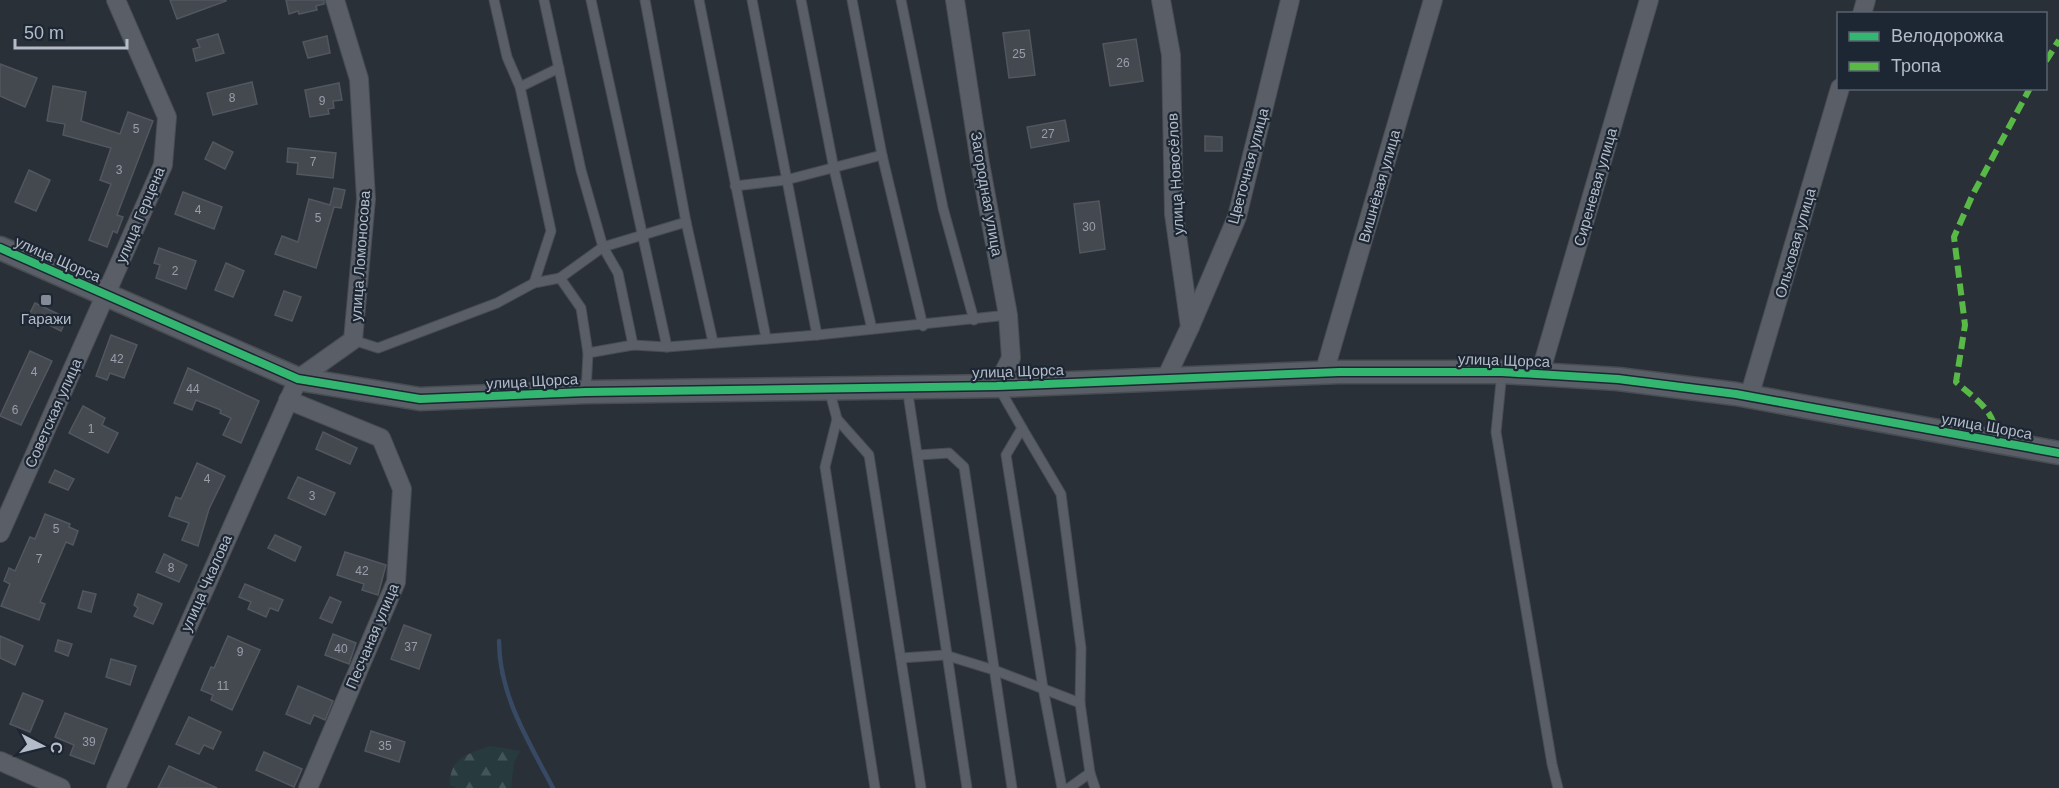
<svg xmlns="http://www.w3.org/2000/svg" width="2059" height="788" font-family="Arial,sans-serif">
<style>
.forest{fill:url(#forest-firs)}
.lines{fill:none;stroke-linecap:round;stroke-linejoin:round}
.stream{stroke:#384963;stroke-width:4.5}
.building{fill:#444950;stroke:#52575f;stroke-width:1.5}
.service-casing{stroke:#484c53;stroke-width:11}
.minor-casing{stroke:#484c53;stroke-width:20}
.tertiary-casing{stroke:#484c53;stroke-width:25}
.service{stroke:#5a5e66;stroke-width:9}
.minor{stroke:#5a5e66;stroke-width:18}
.tertiary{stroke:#5a5e66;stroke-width:22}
.quiet{stroke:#58b947;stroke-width:6;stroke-dasharray:12 6;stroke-linecap:butt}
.cycleway-casing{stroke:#1d2633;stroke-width:11}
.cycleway{stroke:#33b770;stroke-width:8}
.poi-dot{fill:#848b96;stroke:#1d2633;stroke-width:2}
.labels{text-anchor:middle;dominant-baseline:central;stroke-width:4.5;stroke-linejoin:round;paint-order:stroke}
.number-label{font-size:12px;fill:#989fab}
.street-label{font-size:15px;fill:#b4bcc9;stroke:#1d2633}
.poi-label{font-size:15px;fill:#b4bcc9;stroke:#1d2633}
</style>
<defs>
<pattern id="forest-firs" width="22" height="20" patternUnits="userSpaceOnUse" patternTransform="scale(1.5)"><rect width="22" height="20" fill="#273a3e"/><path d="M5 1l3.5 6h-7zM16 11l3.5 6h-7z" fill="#445559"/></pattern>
</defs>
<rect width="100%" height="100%" fill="#2a3038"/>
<path class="forest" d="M490,746L520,751L514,762L511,788H457L450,785C449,758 468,754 490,746Z"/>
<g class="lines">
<path class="stream" d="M499,641C499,695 529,742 553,788"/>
</g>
<g class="building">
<path d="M170,0H226V1L177,19Z"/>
<path d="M286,0H324V4L316,6L317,10L299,14L298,11L289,14Z"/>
<path d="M1029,30L1035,75L1009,78L1003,33Z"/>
<path d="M218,34L224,53L196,61L193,49L200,47L197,40Z"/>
<path d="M327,36L330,53L308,58L303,42Z"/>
<path d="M1136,39L1143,81L1110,86L1103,44Z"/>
<path d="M0,64L37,78L25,107L0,96Z"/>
<path d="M252,82L257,104L213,115L207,93Z"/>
<path d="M339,83L342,100L333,101L334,108L328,109L329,114L310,117L305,90Z"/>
<path d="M53,86L86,92L81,121L120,134L128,112L153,121L117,215L123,217L117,233L113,231L107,247L89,240L111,184L100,180L111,148L63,135L65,124L47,121Z"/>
<path d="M1065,120L1069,141L1031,148L1027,127Z"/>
<path d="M1205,136L1222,137V151H1205Z"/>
<path d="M213,142L233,152L225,169L205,159Z"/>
<path d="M288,148L336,153L333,178L297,174L298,163L287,162Z"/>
<path d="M29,170L50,180L36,211L15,202Z"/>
<path d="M334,188L345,190L341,208L334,207L316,268L275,254L282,236L298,242L309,199L330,205Z"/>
<path d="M183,192L222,207L214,229L175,214Z"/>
<path d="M1099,201L1105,249L1080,253L1074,204Z"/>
<path d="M159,248L196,261L186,289L156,278L160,265L154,263Z"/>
<path d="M226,263L244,271L233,297L215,290Z"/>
<path d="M284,291L301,297L292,321L275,315Z"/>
<path d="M35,303L67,318L61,331L29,315Z"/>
<path d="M111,335L137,345L124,378L110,373L107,380L96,376Z"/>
<path d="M30,351L52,361L21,425L0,416Z"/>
<path d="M188,368L259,401L241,443L223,435L231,418L220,413L221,410L196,400L192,410L174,403Z"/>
<path d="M83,406L105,418L102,425L118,433L108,453L69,433Z"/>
<path d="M323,432L357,448L350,464L316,449Z"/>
<path d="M197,463L225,476L209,509L198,546L182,540L189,523L169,516L176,497L181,499Z"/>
<path d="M55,470L74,479L68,490L49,482Z"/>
<path d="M298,477L335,493L325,515L288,498Z"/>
<path d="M45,514L70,524L69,527L78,531L73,545L66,542L40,602L45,604L39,620L1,606L10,584L4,581L9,568L15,571L30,537L35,539Z"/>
<path d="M275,535L301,547L295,561L268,548Z"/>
<path d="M345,552L386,565L378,595L362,590L364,584L337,575Z"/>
<path d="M164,554L187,565L179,582L156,572Z"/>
<path d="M245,584L283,600L278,611L270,608L266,617L248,609L251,602L239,597Z"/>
<path d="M83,591L96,594L91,612L78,608Z"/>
<path d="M138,594L162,604L153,624L134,616L138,608L134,605Z"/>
<path d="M330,597L341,602L332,623L320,618Z"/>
<path d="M404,625L431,635L419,669L391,659Z"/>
<path d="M333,634L356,643L349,664L325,655Z"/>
<path d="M0,636L23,646L15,665L0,658Z"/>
<path d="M228,636L260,650L232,710L211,700L213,695L201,690L211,667L214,668Z"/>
<path d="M58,640L72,644L68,656L55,651Z"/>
<path d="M111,659L136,666L130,685L106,677Z"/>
<path d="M298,686L333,701L325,720L314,715L310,724L286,714Z"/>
<path d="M23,693L43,701L30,732L10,724Z"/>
<path d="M65,713L107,729L94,764L70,755L74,745L55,737Z"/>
<path d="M189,717L221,732L213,749L204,745L199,754L176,744Z"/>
<path d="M371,731L405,742L399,762L365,751Z"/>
<path d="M264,752L302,769L294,787L256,770Z"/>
<path d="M169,766L217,788H158Z"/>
</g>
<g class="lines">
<g class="service-casing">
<g id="service">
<path d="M494,0L507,57L520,87L551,231L534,283L560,278L581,308L588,353L586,392"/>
<path d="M544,0L581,170L603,247L618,273L633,345"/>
<path d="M591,0L667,347"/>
<path d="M645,0L686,222"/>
<path d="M699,0L766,338"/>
<path d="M752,0L817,335"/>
<path d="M801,0L834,169L872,329"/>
<path d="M852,0L882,155L923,326"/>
<path d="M901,0L943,208L974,320"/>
<path d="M520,87L559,68"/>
<path d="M735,186L786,180L882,155"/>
<path d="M560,278L603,247L686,222L713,342"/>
<path d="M353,340L378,348L497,303L534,283"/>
<path d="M588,353L633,345L667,347L817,335L1008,315"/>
<path d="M1502,372L1496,432L1552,764L1558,788"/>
<path d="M907,387L967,788"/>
<path d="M999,388L1022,428L1006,455L1043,688L1062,788"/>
<path d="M829,389L837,419L825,467L875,788"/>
<path d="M837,419L869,455L921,788"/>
<path d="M1022,428L1061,494L1081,648L1080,703L1090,773L1069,788"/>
<path d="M918,455L949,453L964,467L1012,788"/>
<path d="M901,658L945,655L994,670L1080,703"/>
<path d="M1090,773L1095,788"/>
</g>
</g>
<g class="minor-casing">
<g id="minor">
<path d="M955,0L980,163L1008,315L1011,358L997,386"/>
<path d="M1161,0L1171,55L1174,214L1190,327L1166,378"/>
<path d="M1862,14L1866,0"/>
<path d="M1190,327L1237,217L1290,0"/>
<path d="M1324,373L1433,0"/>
<path d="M1540,374L1649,0"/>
<path d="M1749,397L1840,88"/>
<path d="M288,400L381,438L402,489L396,582L308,788"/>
<path d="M0,533L163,165L167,117L116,0"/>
<path d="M0,761L61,788"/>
<path d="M116,788L298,379L353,340L366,199L359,79L335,0"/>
</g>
</g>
<g class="tertiary-casing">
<path id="tertiary" d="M0,248L298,379L420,399L586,392L997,386L1339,372H1502L1618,379L1736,394L2059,453"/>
</g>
<use href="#service" class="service"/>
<use href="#minor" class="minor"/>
<use href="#tertiary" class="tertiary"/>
<g class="quiet">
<path d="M2046,61L2059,40"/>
<path d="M1996,441C1997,411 1977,401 1956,382L1965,325L1954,237L1973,194L2030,88"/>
</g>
<g class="cycleway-casing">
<path id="cycleway" d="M0,248L298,379L420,399L586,392L997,386L1339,372H1502L1618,379L1736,394L2059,453"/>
</g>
<use href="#cycleway" class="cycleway"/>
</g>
<rect class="poi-dot" x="40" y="294" width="12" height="12" rx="3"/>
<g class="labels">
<g class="number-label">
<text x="1019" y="54">25</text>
<text x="1123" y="63">26</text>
<text x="232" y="98">8</text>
<text x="322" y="101">9</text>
<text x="136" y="129">5</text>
<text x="1048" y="134">27</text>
<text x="313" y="162">7</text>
<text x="119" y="170">3</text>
<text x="198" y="210">4</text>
<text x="318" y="218">5</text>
<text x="1089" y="227">30</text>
<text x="175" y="271">2</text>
<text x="117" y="359">42</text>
<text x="34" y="372">4</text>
<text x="193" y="389">44</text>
<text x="15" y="410">6</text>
<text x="91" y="429">1</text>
<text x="207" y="479">4</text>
<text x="312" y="496">3</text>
<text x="56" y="529">5</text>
<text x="39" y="559">7</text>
<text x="171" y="568">8</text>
<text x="362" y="571">42</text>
<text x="411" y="647">37</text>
<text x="341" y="649">40</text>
<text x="240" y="652">9</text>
<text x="223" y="686">11</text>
<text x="89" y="742">39</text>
<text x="385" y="746">35</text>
</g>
<g class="street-label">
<text transform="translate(1248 166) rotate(-75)">Цветочная улица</text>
<text transform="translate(1175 174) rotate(-93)">улица Новосёлов</text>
<text transform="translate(1379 186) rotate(-74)">Вишнёвая улица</text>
<text transform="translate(1595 187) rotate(-74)">Сиреневая улица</text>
<text transform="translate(987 194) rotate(80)">Загородная улица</text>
<text transform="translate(140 215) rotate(-67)">улица Герцена</text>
<text transform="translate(1795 243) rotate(-74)">Ольховая улица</text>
<text transform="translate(360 256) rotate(-86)">улица Ломоносова</text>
<text transform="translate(58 259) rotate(24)">улица Щорса</text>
<text transform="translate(1504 360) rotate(2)">улица Щорса</text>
<text transform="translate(1018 371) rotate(-2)">улица Щорса</text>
<text transform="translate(532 381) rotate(-3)">улица Щорса</text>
<text transform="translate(53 413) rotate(-66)">Советская улица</text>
<text transform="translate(1987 426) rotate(10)">улица Щорса</text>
<text transform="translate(206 583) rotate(-66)">улица Чкалова</text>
<text transform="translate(372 636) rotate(-67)">Песчаная улица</text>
</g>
<g class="poi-label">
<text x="46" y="318">Гаражи</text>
</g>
</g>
<rect x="1837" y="12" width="210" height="78" fill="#1d2633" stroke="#59626f" stroke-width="1.5"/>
<rect x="1849" y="32" width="30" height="9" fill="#33b770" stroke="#59626f" stroke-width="1.5"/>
<text x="1891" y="42" font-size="18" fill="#b4bcc9">Велодорожка</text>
<rect x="1849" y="62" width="30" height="9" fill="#58b947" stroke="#59626f" stroke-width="1.5"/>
<text x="1891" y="72" font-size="18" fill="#b4bcc9">Тропа</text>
<g transform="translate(42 746) rotate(97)" stroke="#1d2633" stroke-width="4.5" paint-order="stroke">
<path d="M0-4.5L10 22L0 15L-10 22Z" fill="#b4bcc9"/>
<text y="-9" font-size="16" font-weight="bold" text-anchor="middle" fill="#b4bcc9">С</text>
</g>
<path d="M15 39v9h112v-9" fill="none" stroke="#b4bcc9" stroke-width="3"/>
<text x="24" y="39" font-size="18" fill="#b4bcc9" stroke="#1d2633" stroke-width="4.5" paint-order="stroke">50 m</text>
</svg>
